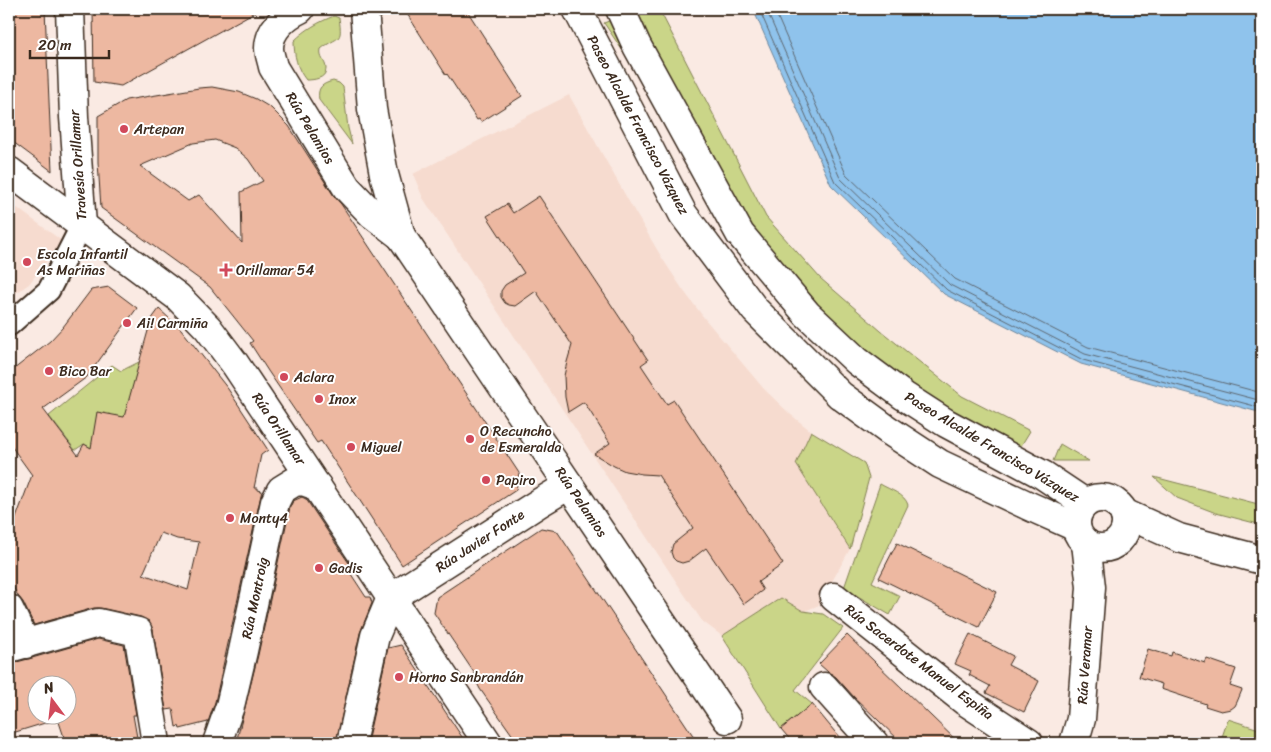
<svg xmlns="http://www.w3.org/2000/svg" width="1271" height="752" font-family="Sriracha,sans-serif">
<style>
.built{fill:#f6dbcf}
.green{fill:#cad588;stroke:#828053}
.water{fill:#8fc3ec;stroke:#6d869a}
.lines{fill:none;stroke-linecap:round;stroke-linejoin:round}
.shore{stroke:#5d6770;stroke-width:1}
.building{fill:#edb8a1;stroke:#3b2a1e;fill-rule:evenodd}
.pedestrian-casing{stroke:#3b2a1e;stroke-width:25}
.minor-casing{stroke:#3b2a1e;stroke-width:31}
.secondary-casing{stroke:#3b2a1e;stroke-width:31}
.pedestrian{stroke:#fff;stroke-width:21}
.minor{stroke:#fff;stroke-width:28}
.secondary{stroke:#fff;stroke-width:28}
.poi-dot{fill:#d1495b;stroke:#fff;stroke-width:2}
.labels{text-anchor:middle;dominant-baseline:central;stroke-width:4;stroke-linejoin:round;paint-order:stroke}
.street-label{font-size:14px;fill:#3b2a1e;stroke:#fff}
.poi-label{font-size:14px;fill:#3b2a1e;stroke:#fff;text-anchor:start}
</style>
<rect width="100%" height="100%" fill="#faeae3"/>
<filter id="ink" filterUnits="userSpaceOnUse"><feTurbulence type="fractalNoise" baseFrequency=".02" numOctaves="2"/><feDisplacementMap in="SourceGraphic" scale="10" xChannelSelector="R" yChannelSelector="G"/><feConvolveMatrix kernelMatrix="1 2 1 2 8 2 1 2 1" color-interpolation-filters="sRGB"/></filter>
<g filter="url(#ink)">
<g class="built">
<path d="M569,95L632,207L662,258L683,290L705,319L764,389L790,414L811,431L796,464L850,549L819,605L803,612L781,598L722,636L702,621L423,198L413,174Z"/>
<path d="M9,202L62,241L29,284L9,298Z"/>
</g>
<g class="green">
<path d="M637,9H659L766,217L820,278L881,331L962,396L1030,431L1016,454L885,380L731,212L604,23Z"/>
<path d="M334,16L339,18C343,44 338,35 321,49C319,59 326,61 326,69C326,79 313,80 306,80C297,69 294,55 294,41C306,29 319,22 334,16Z"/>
<path d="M333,81L339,83L343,87L348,128L352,144L319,100C317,87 322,84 333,81Z"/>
<path d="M141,361L125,415L118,463L84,444L75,450L49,416L112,365L121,371Z"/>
<path d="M811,431L864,463L869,478L850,549L796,464Z"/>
<path d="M1060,444L1089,461H1053Z"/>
<path d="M1154,477L1262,505V525L1216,513L1177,498Z"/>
<path d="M880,484C890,490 905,494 908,505L872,582L900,596L890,615L844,588Z"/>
<path d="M781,598L803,611L823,614L843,628L795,690L812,704L781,729L722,636Z"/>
<path d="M1228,719L1262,730V729V743H1220Z"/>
</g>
<path class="water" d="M753,9H1262V413L1081,364L944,294L831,185Z"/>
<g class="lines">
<g class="shore">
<path d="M759,9L835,182L947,290L1083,360L1262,408"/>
<path d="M766,9L840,178L950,285L1085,354L1262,401"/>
<path d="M774,9L846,174L955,279L1088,347L1262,393"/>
</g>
</g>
<g class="building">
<path d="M9,9H45L52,171L9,139Z"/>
<path d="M93,9H260L121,86L94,82Z"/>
<path d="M404,9H466L522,96L481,122L479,119L477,120L447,74L446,75Z"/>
<path d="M212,87L239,92L256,99L271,108L289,126L334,196L341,204L519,473L516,490L402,565L321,441L317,443L268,371L250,343L253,341L210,287L101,208L98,162V116L126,100L199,88ZM215,140L235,148L248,159L263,181L241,192L242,243L199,195L188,201L140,166L193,143Z"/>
<path d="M539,196L648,360L641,365L667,404L674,400L783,564L758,582L763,590L744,604L706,548L689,561L682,563L676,561L673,558L671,552L673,544L693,528L658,475L642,474L625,471L614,466L594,454L610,443L584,402L568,412L565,397L564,376L567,362L572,345L536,291L515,306L509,305L505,303L501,297V291L505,285L524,273L487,216L507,204L513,213Z"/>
<path d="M109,287L137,308L87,377L43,409L78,455L84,444L91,448L97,412L124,417L151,320L159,309L181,329L228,389L268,450L261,455L254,488H258V490L262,491L261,495L215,702L208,722L180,729L179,726L176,727L173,709L166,710L153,630L149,621L141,617L101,608H94L34,625L23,602L18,596L9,579V537L32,475L9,443V373L50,341L63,327L91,290ZM161,533L177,539L199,542L188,590L143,574Z"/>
<path d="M302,497L306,499L340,550L351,566L347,568L366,597H370L372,603L360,633L336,743H236L258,655L290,507L293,501Z"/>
<path d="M541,528L557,531L698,743H518L480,689L476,681L479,680L434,613L437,597Z"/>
<path d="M897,543L997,592L979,627L879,578Z"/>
<path d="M970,634L1013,656L1008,665L1039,681L1024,712L986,693L990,686L969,675L971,671L955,664Z"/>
<path d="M847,635L959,743H902L854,697L836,677L828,672L819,664Z"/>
<path d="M98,639L124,645L136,715H133L138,743H66L58,719L9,734V664L32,658ZM38,684H68V714H38Z"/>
<path d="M401,645L466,743H367L388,648Z"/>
<path d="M1148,649L1171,656L1172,652L1205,663L1207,659L1236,669L1230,686L1242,690L1237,702L1235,706L1231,709L1221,711L1205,706L1206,704L1161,689L1162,684L1139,677Z"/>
<path d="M812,704L844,743H793L781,729Z"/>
</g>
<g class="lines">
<g class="pedestrian-casing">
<path id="pedestrian" d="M9,325L49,290L82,225"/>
</g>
<g class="minor-casing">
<g id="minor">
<path d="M70,9L74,117L82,225"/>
<path d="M300,9C285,16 269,30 269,48C269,54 272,61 273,67L347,188L372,214L401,236"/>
<path d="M364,9L372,109L384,174L401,236L727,719"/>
<path d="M9,171L178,297L208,328L235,364L488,743"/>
<path d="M834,597L965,701L1029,743"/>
<path d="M391,598L539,503L569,485"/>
<path d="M9,609L26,644"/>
<path d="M9,648L98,623L138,632L156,743"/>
<path d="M824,687L874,743"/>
<path d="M217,743L230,706L243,651L275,502L281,490L294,482L303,481L317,486"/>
<path d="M351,743L375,636L391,598"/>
</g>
</g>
<g class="secondary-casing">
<g id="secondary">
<path d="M577,9L683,214L755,310L840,395L888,430L940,464L1029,506L1076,527"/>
<path d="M620,9L637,46L740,234L807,314L857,361L904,396L946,423L1043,475L1085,503"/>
<circle cx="1101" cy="523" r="25"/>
<path d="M1124,513L1179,538L1262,560"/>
<path d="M1074,743L1081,719L1091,587L1086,543"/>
</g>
</g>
<use href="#pedestrian" class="pedestrian"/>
<use href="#minor" class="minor"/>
<use href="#secondary" class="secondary"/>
</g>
</g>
<g class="poi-dot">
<circle cx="124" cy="129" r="5"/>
<circle cx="27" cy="262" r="5"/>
<path d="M223.5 262.5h5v5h5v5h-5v5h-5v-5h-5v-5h5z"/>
<circle cx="127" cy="323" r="5"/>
<circle cx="49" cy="371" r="5"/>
<circle cx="284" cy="377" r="5"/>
<circle cx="319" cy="399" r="5"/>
<circle cx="470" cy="439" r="5"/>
<circle cx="351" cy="447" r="5"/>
<circle cx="486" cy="480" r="5"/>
<circle cx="230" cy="518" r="5"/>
<circle cx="319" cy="568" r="5"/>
<circle cx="399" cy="677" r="5"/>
</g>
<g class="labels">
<g class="street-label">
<text transform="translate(638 125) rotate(62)">Paseo Alcalde Francisco Vázquez</text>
<text transform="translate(310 128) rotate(59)">Rúa Pelamios</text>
<text transform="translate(78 165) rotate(-94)">Travesía Orillamar</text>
<text transform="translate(279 429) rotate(56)">Rúa Orillamar</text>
<text transform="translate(992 447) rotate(31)">Paseo Alcalde Francisco Vázquez</text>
<text transform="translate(581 502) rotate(56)">Rúa Pelamios</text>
<text transform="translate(480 541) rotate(-33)">Rúa Javier Fonte</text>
<text transform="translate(255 598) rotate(-78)">Rúa Montroig</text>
<text transform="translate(919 662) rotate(37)">Rúa Sacerdote Manuel Espiña</text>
<text transform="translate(1085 665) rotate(-86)">Rúa Veramar</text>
</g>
<g class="poi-label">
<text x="134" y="129">Artepan</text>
<text x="37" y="254">Escola Infantil<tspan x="37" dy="16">As Mariñas</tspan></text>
<text x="236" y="270">Orillamar 54</text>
<text x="137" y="323">Ai! Carmiña</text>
<text x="59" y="371">Bico Bar</text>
<text x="294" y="377">Aclara</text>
<text x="329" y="399">Inox</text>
<text x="480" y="431">O Recuncho<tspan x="480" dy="16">de Esmeralda</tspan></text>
<text x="361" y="447">Miguel</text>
<text x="496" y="480">Papiro</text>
<text x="240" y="518">Monty4</text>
<text x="329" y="568">Gadis</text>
<text x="409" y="677">Horno Sanbrandán</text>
</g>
</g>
<rect width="1271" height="752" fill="none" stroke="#fff" stroke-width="30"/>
<rect x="15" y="15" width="1241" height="722" fill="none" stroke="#3b2a1e" stroke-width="2" filter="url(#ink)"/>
<g transform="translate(52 700) rotate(345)"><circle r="24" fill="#ffffff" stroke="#b1aaa5"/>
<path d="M0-4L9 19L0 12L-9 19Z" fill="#d1495b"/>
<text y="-8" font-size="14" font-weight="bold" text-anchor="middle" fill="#3b2a1e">N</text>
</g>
<path d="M30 50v8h79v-8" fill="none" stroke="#3b2a1e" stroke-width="2.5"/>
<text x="38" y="50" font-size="15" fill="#3b2a1e" stroke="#ffffff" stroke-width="4" paint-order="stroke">20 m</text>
</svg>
